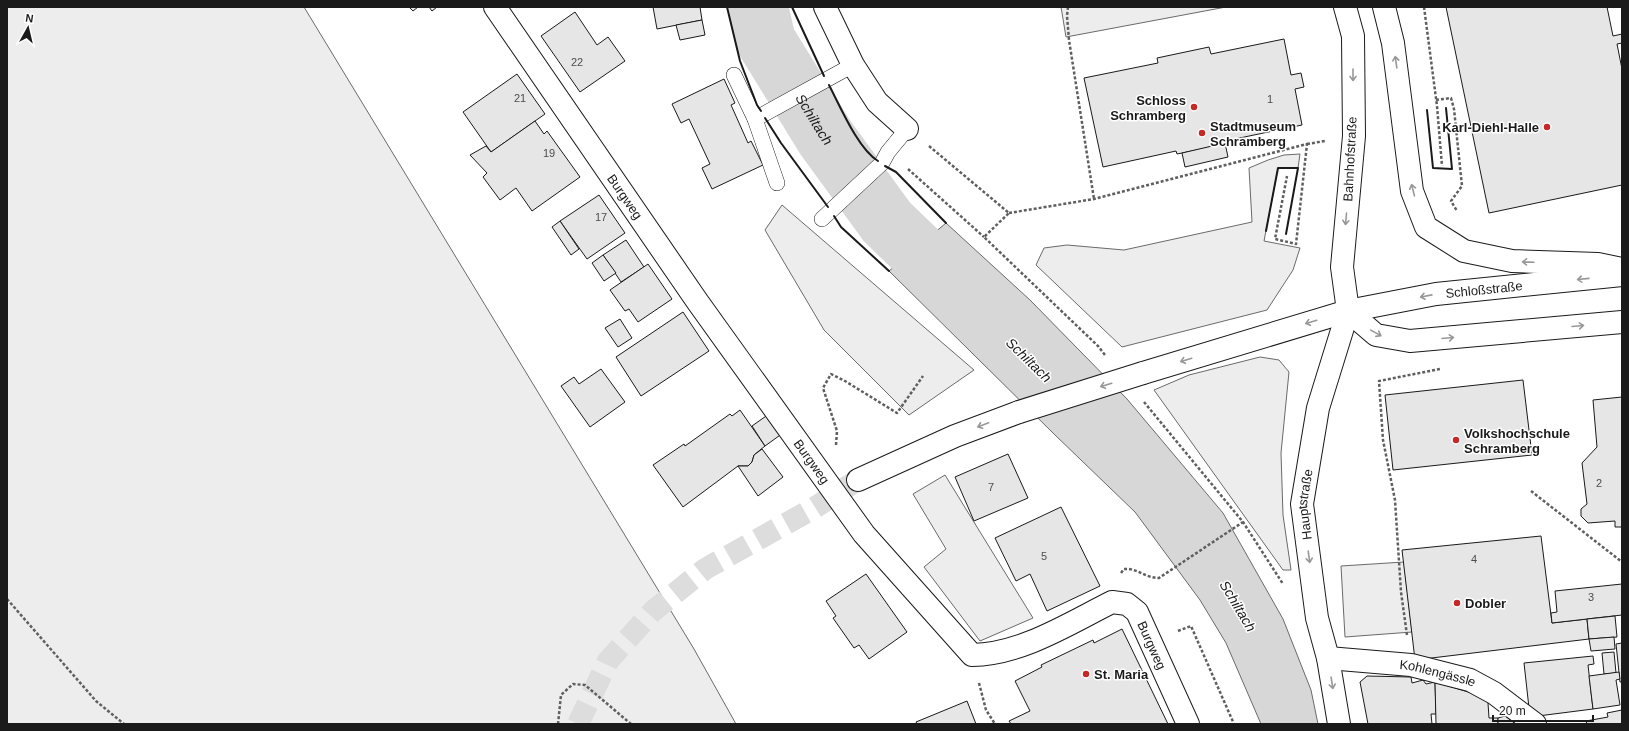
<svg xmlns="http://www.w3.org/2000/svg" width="1629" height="731" font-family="Helvetica,sans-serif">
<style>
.built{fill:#ededed;stroke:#6a6a6a}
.water{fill:#d7d7d7;stroke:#6a6a6a}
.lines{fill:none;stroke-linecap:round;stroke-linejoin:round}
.river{stroke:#d7d7d7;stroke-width:60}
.building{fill:#e6e6e6;stroke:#1a1a1a}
.secondary-tunnel{stroke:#ddd;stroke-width:22;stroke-dasharray:22 11;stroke-linecap:butt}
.service-casing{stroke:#1a1a1a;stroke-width:16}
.pedestrian-casing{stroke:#1a1a1a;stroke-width:24}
.minor-casing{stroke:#1a1a1a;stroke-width:24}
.secondary-casing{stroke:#1a1a1a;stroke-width:24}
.primary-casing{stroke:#1a1a1a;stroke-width:24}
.path{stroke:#5f5f5f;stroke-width:2.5;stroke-dasharray:3 2;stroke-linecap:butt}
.service{stroke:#fff;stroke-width:15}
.pedestrian{stroke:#fff;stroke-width:22}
.minor{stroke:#fff;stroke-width:22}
.secondary{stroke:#fff;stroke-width:22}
.primary{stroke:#fff;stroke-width:22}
.secondary-bridge-casing{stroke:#1a1a1a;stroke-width:24;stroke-linecap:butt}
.secondary-bridge{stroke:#fff;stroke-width:22}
.wall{stroke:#1a1a1a;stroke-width:2}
.oneway{stroke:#989898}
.poi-dot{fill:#c62828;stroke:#fff;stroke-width:1.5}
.labels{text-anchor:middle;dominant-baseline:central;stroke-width:3;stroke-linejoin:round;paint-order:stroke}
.number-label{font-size:11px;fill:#4d4d4d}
.poi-label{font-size:13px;font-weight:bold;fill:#1a1a1a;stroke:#fff;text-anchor:start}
.street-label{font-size:13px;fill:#1a1a1a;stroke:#fff}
.water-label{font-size:14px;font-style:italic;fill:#1a1a1a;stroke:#fff}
</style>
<rect width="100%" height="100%" fill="#fff"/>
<g class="built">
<path d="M7,7H304L694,649L736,724H7Z"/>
<path d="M1061,7H1226L1066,37Z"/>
<path d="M1300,154L1298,168H1278L1264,241L1300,248L1293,270L1267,310L1122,347L1036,265L1044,248L1067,245L1124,250L1252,222L1249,168L1268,160L1284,155Z"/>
<path d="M782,205L974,370L909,415L824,330L765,230Z"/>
<path d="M1260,357L1279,360L1289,372L1281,453L1283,515L1291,570H1283L1154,390L1189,375Z"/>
<path d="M945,475L1033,618L980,641L924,567L946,549L913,494Z"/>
<path d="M1404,562L1412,632L1345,637L1341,566Z"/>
</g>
<path class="water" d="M946,223L1030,300L1127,399L1223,513L1283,619L1311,690L1318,724H1261L1226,643L1200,600L1135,512L1054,434L889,271Z"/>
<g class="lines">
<path class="river" id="s1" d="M758,7L766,41L825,137L887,222L974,306"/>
</g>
<g class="building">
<path d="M409,7H418L413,11Z"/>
<path d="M429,7H437L432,11Z"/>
<path d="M653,7H700L702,20L657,29Z"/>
<path d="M1446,7H1607L1613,36L1622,34V43L1617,44L1622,69V185L1489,213Z"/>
<path d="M575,12L597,45L608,37L625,61L580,92L541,36Z"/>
<path d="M702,20L705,35L680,40L676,25Z"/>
<path d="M1284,39L1291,75L1301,73L1304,87L1295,89L1302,125L1230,140V143L1182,153L1177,154L1176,151L1103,167L1084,78L1158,63L1157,58L1209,47L1211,54Z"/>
<path d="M517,74L545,114L491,152L463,112Z"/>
<path d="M724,79L735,103L731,105L748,143L751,141L763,165L712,189L702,168L710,164L689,119L681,123L672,104Z"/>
<path d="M535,121L544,134L547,131L580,177L532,211L516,188L500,200L483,177L487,173L470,155L486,146L491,152Z"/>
<path d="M1225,143L1228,157L1185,167L1182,153Z"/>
<path d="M599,195L625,233L587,259L560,221Z"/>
<path d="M560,221L579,249L571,255L552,227Z"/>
<path d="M626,240L644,267L621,282L603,255Z"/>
<path d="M603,255L616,273L604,281L592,263Z"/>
<path d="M648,264L672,299L638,322L629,309L625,311L610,290Z"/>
<path d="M683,312L709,351L641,396L616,357Z"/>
<path d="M620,319L632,338L618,347L605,328Z"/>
<path d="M601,369L625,402L590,427L561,386L574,377L579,384Z"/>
<path d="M1523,380L1532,455L1393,470L1385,395Z"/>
<path d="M1622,397V527H1615V521L1588,523L1581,516V509L1587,504L1582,463L1597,447L1593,400Z"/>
<path d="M740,410L765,446L754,455L752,462L748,466H738L683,507L653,465L684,444L685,446L730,414L732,416Z"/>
<path d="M769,414L783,433L765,446L752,426Z"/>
<path d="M762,449L783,477L758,496L738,466H748L752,462L754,455Z"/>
<path d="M1008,454L1028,498L974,521L955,477Z"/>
<path d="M1061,507L1100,586L1047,611L1030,574L1016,581L995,538Z"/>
<path d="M1541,536L1552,623L1587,619L1589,639L1415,660L1402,550Z"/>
<path d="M866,574L907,632L869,659L859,645L854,648L833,618L836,616L826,601Z"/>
<path d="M1622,584V615L1552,623L1551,613L1557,612L1555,591Z"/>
<path d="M1615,616L1617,637L1589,639L1587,619Z"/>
<path d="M1122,629L1168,724H1011L1009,721L1030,711L1015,681L1042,667L1041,665L1093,640L1094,643Z"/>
<path d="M1614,637L1615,649L1591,651L1589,639Z"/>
<path d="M1622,643V682H1620L1616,644Z"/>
<path d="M1614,652L1616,673L1604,674L1602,653Z"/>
<path d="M1593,656L1594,664L1588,665L1593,709L1530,717L1524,663Z"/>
<path d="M1619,672L1620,679L1616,680L1620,705L1593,709L1589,676Z"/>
<path d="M1367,676L1411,677L1412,683L1423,680L1426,684L1435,682L1436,714H1431L1432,724H1368L1360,682Z"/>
<path d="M1435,682L1485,697L1488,703L1489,718H1498V724H1436Z"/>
<path d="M967,701L976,724H917L916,722Z"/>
<path d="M1622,710V724H1587L1586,721L1608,717L1607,713Z"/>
<path d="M1505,716L1516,724H1498V718Z"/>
</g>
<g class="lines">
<path class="secondary-tunnel" d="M578,724L608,661L653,611L705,569L814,508L858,480"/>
<g class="service-casing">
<g id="service">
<path d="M734,75L755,119L777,183"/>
<path d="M755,119L853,65"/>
<path d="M822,219L882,163L888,152L907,129"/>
</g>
</g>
<g class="pedestrian-casing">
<g id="pedestrian">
<path id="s2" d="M1328,658L1411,665L1470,680L1494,693L1535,724"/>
</g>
</g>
<g class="minor-casing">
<g id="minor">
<path id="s3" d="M495,7L697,301L864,534L972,655C1022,654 1068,624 1112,602L1127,604L1137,612L1188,724"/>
<path d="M825,7L853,65L877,102L907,129"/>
<path id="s4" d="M1339,724L1328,658L1317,618L1302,504L1318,408L1348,311"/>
</g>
</g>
<g class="secondary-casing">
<g id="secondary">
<path id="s5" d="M1143,373L1348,311L1436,294L1622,275"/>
<path d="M858,480L955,436L1019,412"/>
</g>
</g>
<g class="primary-casing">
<g id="primary">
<path d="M1345,7L1353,36L1354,136L1342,267L1348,311L1376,335L1410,341L1622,322"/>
<path d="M1384,7L1393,43L1412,191L1426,227L1464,251L1512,261L1598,264L1622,269"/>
</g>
</g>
<g class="path">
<path d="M1068,7L1067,16L1069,40L1094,199"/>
<path d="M1424,7L1437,106L1442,166"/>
<path d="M1436,100L1451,98L1454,109L1462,186L1451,201L1457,211"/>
<path d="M1307,144L1325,141"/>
<path d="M929,146L1009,213L984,237L1098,346L1105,355"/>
<path d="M908,169L984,237"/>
<path d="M1009,213L1094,199L1307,144L1296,244L1275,239L1287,176"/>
<path d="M1144,402L1243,522L1283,584"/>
<path d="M836,445L837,431L823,388L831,374L845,381L897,413L923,376"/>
<path d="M1531,491L1622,562"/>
<path d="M1121,573L1124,569C1138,568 1145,578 1159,578L1243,522"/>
<path d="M7,599L96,701L124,724"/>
<path d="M1178,631L1191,626L1234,724"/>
<path d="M1407,635L1401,592L1395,500L1383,440L1379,381L1440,369"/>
<path d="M979,683L986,710L995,724"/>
<path d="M558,724L561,695L573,684L585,685L631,724"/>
</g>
<use href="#service" class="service"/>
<use href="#pedestrian" class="pedestrian"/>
<use href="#minor" class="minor"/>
<use href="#secondary" class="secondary"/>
<use href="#primary" class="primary"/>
<g class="secondary-bridge-casing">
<path id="secondary-bridge" d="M1019,412L1143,373"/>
</g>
<use href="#secondary-bridge" class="secondary-bridge"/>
<g class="wall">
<path d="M727,7L740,61L757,105L761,111"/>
<path d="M792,7L824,76"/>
<path d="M829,85C840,106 858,149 878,161"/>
<path d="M1427,110L1433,168L1452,169L1446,108"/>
<path d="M765,118L781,143L828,207"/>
<path d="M885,166L896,172L946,223"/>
<path d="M834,216L841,227L889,271"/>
<path d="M1266,231L1278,168H1298L1286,234"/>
</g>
</g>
<defs><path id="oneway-shaft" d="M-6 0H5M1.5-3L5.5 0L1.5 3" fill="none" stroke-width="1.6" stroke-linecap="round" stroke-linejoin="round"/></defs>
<g class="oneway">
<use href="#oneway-shaft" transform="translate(1396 62) rotate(-98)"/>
<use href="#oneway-shaft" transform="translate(1353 75) rotate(90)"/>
<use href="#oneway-shaft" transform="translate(1413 190) rotate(-104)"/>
<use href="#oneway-shaft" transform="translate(1346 219) rotate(95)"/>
<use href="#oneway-shaft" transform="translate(1528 262) rotate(-178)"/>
<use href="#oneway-shaft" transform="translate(1583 279) rotate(174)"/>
<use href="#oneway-shaft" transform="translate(1426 296) rotate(169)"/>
<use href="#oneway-shaft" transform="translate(1311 322) rotate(163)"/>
<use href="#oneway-shaft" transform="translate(1578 326) rotate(-5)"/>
<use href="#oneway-shaft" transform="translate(1376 333) rotate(29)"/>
<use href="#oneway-shaft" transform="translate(1448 338) rotate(-5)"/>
<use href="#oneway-shaft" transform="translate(1186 360) rotate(163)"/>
<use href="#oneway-shaft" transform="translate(1106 385) rotate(163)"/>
<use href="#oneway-shaft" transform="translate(983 425) rotate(159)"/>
<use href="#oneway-shaft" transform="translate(1309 557) rotate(82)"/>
<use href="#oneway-shaft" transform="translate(1332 683) rotate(81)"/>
</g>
<g class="poi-dot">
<circle cx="1194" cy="107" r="4"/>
<circle cx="1547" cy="127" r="4"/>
<circle cx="1202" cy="133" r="4"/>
<circle cx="1456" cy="440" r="4"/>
<circle cx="1457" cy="603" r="4"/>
<circle cx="1086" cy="674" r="4"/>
</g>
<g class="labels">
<g class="number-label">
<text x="577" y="62">22</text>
<text x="520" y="98">21</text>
<text x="1270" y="99">1</text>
<text x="549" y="153">19</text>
<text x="601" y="217">17</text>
<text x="1599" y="483">2</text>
<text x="991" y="487">7</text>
<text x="1044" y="556">5</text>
<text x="1474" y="559">4</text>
<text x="1591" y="597">3</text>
</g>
<g class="poi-label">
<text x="1186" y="100" text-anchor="end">Schloss<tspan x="1186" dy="15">Schramberg</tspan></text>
<text x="1210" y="126">Stadtmuseum<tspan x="1210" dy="15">Schramberg</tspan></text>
<text x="1539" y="127" text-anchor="end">Karl-Diehl-Halle</text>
<text x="1464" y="433">Volkshochschule<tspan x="1464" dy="15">Schramberg</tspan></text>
<text x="1465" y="603">Dobler</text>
<text x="1094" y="674">St. Maria</text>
</g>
<g class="street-label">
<text transform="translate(1350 159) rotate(-87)">Bahnhofstraße</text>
<text stroke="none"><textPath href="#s3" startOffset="230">Burgweg</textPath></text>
<text stroke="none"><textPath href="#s5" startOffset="352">Schloßstraße</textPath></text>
<text stroke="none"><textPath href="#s3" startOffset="554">Burgweg</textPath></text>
<text stroke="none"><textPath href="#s4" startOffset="223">Hauptstraße</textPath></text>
<text stroke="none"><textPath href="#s3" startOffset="1021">Burgweg</textPath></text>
<text stroke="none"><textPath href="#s2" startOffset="111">Kohlengässle</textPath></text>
</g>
<g class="water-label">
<text stroke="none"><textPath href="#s1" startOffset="127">Schiltach</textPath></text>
<text transform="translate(1029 360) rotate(44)">Schiltach</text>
<text transform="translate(1238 606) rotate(59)">Schiltach</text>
</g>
</g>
<rect width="1629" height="731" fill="none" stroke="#1a1a1a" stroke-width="16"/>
<g transform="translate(28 28) rotate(8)" stroke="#ffffff" stroke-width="3" paint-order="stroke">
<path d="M0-3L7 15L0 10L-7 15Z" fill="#1a1a1a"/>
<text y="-6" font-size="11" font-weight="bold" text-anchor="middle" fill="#1a1a1a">N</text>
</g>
<path d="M1493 715v6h100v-6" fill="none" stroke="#1a1a1a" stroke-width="2"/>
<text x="1499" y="715" font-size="12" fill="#1a1a1a" stroke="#ffffff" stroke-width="3" paint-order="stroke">20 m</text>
</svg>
